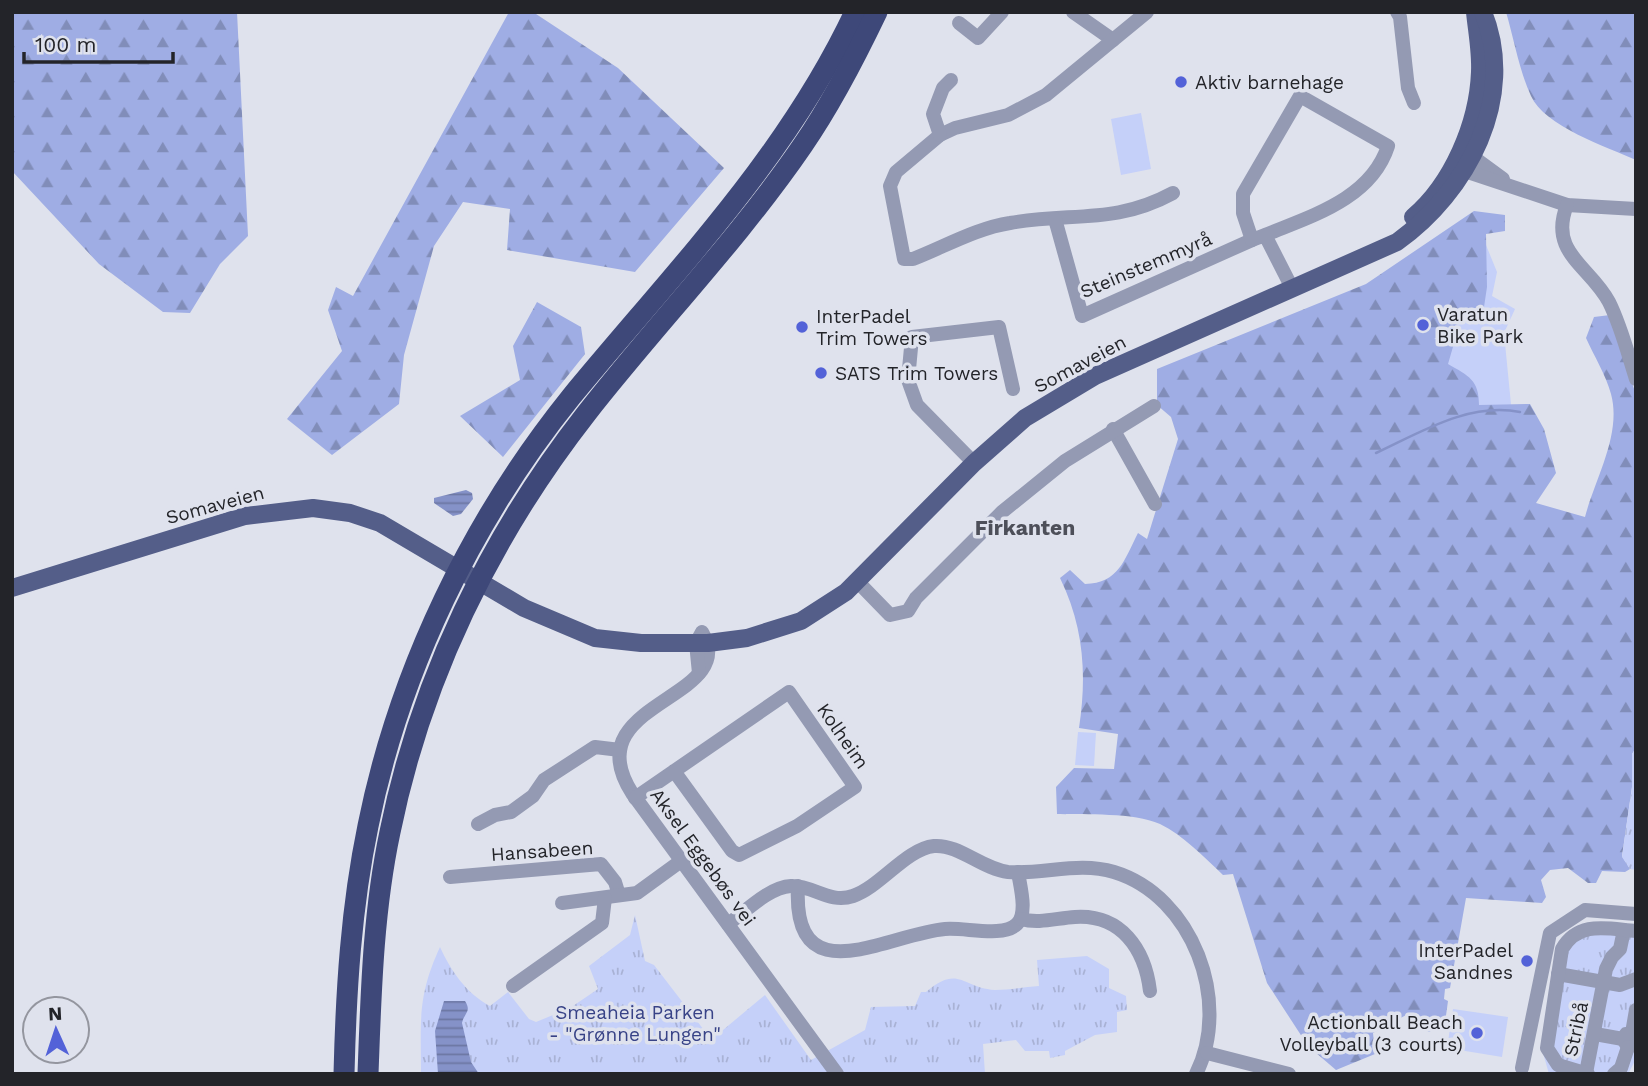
<svg xmlns="http://www.w3.org/2000/svg" width="1648" height="1086" font-family="'Work Sans',sans-serif">
<style>
.grass{fill:#c5d0f9}
.forest{fill:url(#forest-firs)}
.park{fill:url(#park-tufts)}
.water{fill:url(#water-rules)}
.lines{fill:none;stroke-linecap:round;stroke-linejoin:round}
.stream{stroke:#8592c8;stroke-width:2.5}
.minor{stroke:#949ab3;stroke-width:14}
.major{stroke:#545e89;stroke-width:18}
.highway{stroke:#3e4879;stroke-width:21}
.poi-dot{fill:#5362d8;stroke:#dfe2ed;stroke-width:2.5}
.labels{text-anchor:middle;dominant-baseline:central;stroke-width:7;stroke-linejoin:round;paint-order:stroke}
.poi-label{font-size:19px;fill:#232429;stroke:#dfe2ed;text-anchor:start}
.street-label{font-size:19px;fill:#232429;stroke:#dfe2ed}
.park-label{font-size:19px;fill:#384387;stroke:#dfe2ed}
.neighbourhood-label{font-size:21px;font-weight:bold;fill:#4d4f59;stroke:#dfe2ed}
</style>
<defs>
<pattern id="forest-firs" width="22" height="20" patternUnits="userSpaceOnUse" patternTransform="scale(1.75)"><rect width="22" height="20" fill="#9fade4"/><path d="M5 1l3.5 6h-7zM16 11l3.5 6h-7z" fill="#818db9"/></pattern>
<pattern id="park-tufts" width="24" height="20" patternUnits="userSpaceOnUse" patternTransform="scale(1.75)"><rect width="24" height="20" fill="#c5d0f9"/><path d="M3 7l-1-3M5 7V3M7 7l1-3M15 17l-1-3M17 17v-4M19 17l1-3" fill="none" stroke="#a9b2d5"/></pattern>
<pattern id="water-rules" width="6" height="5" patternUnits="userSpaceOnUse" patternTransform="scale(1.75)"><rect width="6" height="5" fill="#8592c8"/><path d="M0 2.5h6" fill="none" stroke="#6c77a2"/></pattern>
</defs>
<rect width="100%" height="100%" fill="#dfe2ed"/>
<g class="grass">
<path d="M1141,113L1151,169L1121,175L1111,119Z"/>
<path d="M1477,223L1497,272L1492,296L1515,309L1504,333L1514,435L1360,367Z"/>
<path d="M1078,732L1096,733L1094,766L1075,765Z"/>
<path d="M1453,1009L1508,1017L1502,1057L1447,1048Z"/>
</g>
<g class="forest">
<path d="M12,12H237L248,236L220,264L190,313L163,312L99,264L12,171Z"/>
<path d="M509,12H533L618,68L724,168L635,272L507,250L510,209L463,202L434,246L404,355L399,404L332,455L287,419L342,351L328,310L336,287L353,296Z"/>
<path d="M1506,12H1636V160C1607,147 1544,126 1531,96C1519,70 1514,39 1506,12Z"/>
<path d="M1474,211L1505,215V231L1486,234L1487,287L1484,307L1434,339L1455,340L1448,364C1469,376 1479,380 1479,405L1530,404L1544,429L1556,473L1536,503L1585,517C1595,479 1622,434 1611,394C1606,375 1594,356 1586,338L1594,317L1610,315L1636,395V748L1632,754V787L1622,856L1630,869L1625,872L1602,871L1596,883H1588L1568,868L1550,870L1541,880L1546,897L1542,903L1466,898L1450,988L1445,989L1444,999L1448,1001L1444,1030L1424,1032L1408,1014L1373,1033L1375,1054L1336,1070L1308,1046L1267,983L1233,874L1223,875C1203,856 1184,836 1160,824C1133,812 1086,815 1057,814L1056,787L1074,768L1114,769L1118,734L1079,728C1087,675 1084,627 1060,578L1070,570L1085,584C1119,583 1124,560 1138,533L1147,539L1178,439L1171,417L1157,405V369L1366,284Z"/>
<path d="M537,302L581,327L585,354L503,457L460,416L520,380L513,346Z"/>
</g>
<g class="park">
<path d="M1636,748V870L1630,869L1622,857L1632,787V754Z"/>
<path d="M635,915L645,961L654,965L707,1034L717,1035L765,995L811,1060L865,1030L871,1007L915,1006L921,992H926C959,964 962,988 995,990C1009,990 1025,987 1039,986L1037,960L1087,956L1109,969V988L1126,996L1127,1010L1117,1012V1032L1095,1035L1065,1051V1055L1050,1058L1049,1051H1025L1016,1040L983,1044L985,1074H421C421,1021 417,997 440,947C451,971 466,993 490,1006L508,992L529,1019L536,1022L570,1008L598,989L589,966L630,935Z"/>
<path d="M1591,924L1636,930V1059L1628,1074H1549L1541,1046L1561,941Z"/>
</g>
<g class="water">
<path d="M466,490L472,493L473,499L461,514L453,516L434,503V498Z"/>
<path d="M444,1001H465C472,1012 464,1013 462,1023L471,1062L479,1074H438L435,1031Z"/>
</g>
<g class="lines">
<path class="stream" d="M1376,453C1421,432 1469,402 1520,412"/>
<g class="minor">
<path d="M1073,12L1113,40"/>
<path d="M1147,12L1046,95L1008,115L955,128L940,135L896,172L890,186L904,259H913C944,247 977,228 1010,223C1071,212 1114,225 1173,193"/>
<path d="M1397,12L1400,17L1408,88L1414,103"/>
<path d="M959,23L978,38L1002,12"/>
<path d="M940,135L933,114L943,88L951,80"/>
<path d="M1461,157H1473L1503,179"/>
<path d="M1460,161L1465,171L1567,205L1636,209"/>
<path d="M1567,205C1548,253 1590,266 1609,302C1621,326 1628,354 1636,379"/>
<path d="M1055,219L1082,316L1252,240"/>
<path d="M1265,235L1252,240L1243,213V194L1300,96L1388,146C1371,199 1311,216 1265,235L1292,288"/>
<path d="M1113,429L1155,504"/>
<path d="M974,463L917,405L908,380L912,337L999,327L1013,389"/>
<path d="M856,580L890,615L908,611L916,598L1002,512L1065,461L1154,406"/>
<path d="M702,632C742,700 573,701 632,793L837,1074"/>
<path d="M699,673L696,643L701,634"/>
<path d="M635,798L789,692L855,787L797,826L739,855L732,851L674,771"/>
<path d="M478,824L495,815L511,812L533,796L544,780L595,747L620,750"/>
<path d="M450,877L601,864L615,882L619,895"/>
<path d="M798,886C792,997 887,934 945,929C965,927 1003,938 1017,924C1028,913 1020,886 1018,872"/>
<path d="M562,903L637,893L681,861"/>
<path d="M1021,919C1039,924 1057,918 1075,917C1121,914 1145,949 1150,991"/>
<path d="M728,924C745,912 769,887 791,886C813,885 829,904 853,896C880,887 906,849 934,846C959,844 982,869 1008,872C1044,875 1078,861 1114,872C1193,896 1232,1002 1196,1074"/>
<path d="M1558,974L1620,985L1636,979"/>
<path d="M513,986L602,923L605,898"/>
<path d="M1632,1033L1636,1010"/>
<path d="M1595,1034L1623,1039"/>
<path d="M1636,1036L1626,1034L1623,1039L1628,1047L1636,1044"/>
<path d="M1207,1053L1289,1074"/>
<path d="M1522,1068L1550,933L1585,910L1636,914"/>
<path d="M1586,1073L1606,969L1612,957L1620,949L1624,930"/>
<path d="M1588,1074L1558,1065L1547,1048L1562,949C1579,920 1608,929 1636,931"/>
<path d="M1614,1074L1621,1068L1628,1047"/>
</g>
<g class="major">
<path d="M1413,217C1452,184 1478,124 1480,72C1481,52 1477,32 1475,12"/>
<path d="M12,588L245,516L313,508L350,513L380,523L524,608L595,638L641,643H708L747,638L801,621L846,592L974,463L1025,418L1095,376L1397,242C1467,192 1518,98 1483,12"/>
</g>
<g class="highway">
<path d="M344,1074C346,991 351,908 368,826C399,671 472,520 571,397C673,273 786,159 855,12"/>
<path d="M368,1074C371,993 373,912 390,832C421,679 490,537 586,414C657,323 738,240 803,145C832,103 855,58 877,12"/>
</g>
</g>
<g class="poi-dot">
<circle cx="1181" cy="82" r="7"/>
<circle cx="1423" cy="325" r="7"/>
<circle cx="802" cy="327" r="7"/>
<circle cx="821" cy="373" r="7"/>
<circle cx="1527" cy="961" r="7"/>
<circle cx="1477" cy="1033" r="7"/>
</g>
<g class="labels">
<g class="poi-label">
<text x="1195" y="82">Aktiv barnehage</text>
<text x="1437" y="314">Varatun<tspan x="1437" dy="22">Bike Park</tspan></text>
<text x="816" y="316">InterPadel<tspan x="816" dy="22">Trim Towers</tspan></text>
<text x="835" y="373">SATS Trim Towers</text>
<text x="1513" y="950" text-anchor="end">InterPadel<tspan x="1513" dy="22">Sandnes</tspan></text>
<text x="1463" y="1022" text-anchor="end">Actionball Beach<tspan x="1463" dy="22">Volleyball (3 courts)</tspan></text>
</g>
<g class="street-label">
<text transform="translate(1146 265) rotate(-23)">Steinstemmyrå</text>
<text transform="translate(1080 364) rotate(-28)">Somaveien</text>
<text transform="translate(215 505) rotate(-15)">Somaveien</text>
<text transform="translate(843 736) rotate(55)">Kolheim</text>
<text transform="translate(542 851) rotate(-4)">Hansabeen</text>
<text transform="translate(703 857) rotate(54)">Aksel Eggebøs vei</text>
<text transform="translate(1576 1029) rotate(-78)">Stribå</text>
</g>
<g class="park-label">
<text x="635" y="1012">Smeaheia Parken<tspan x="635" dy="22">- "Grønne Lungen"</tspan></text>
</g>
<g class="neighbourhood-label">
<text x="1025" y="527">Firkanten</text>
</g>
</g>
<rect width="1648" height="1086" fill="none" stroke="#232429" stroke-width="28"/>
<g transform="translate(56 1030) rotate(357)"><circle r="33" fill="#dfe2ed" stroke="#94969f" stroke-width="2"/>
<path d="M0-5L12 26L0 18L-12 26Z" fill="#5362d8"/>
<text y="-10" font-size="19" font-weight="bold" text-anchor="middle" fill="#232429">N</text>
</g>
<path d="M24 52v10h149v-10" fill="none" stroke="#232429" stroke-width="3.5"/>
<text x="35" y="52" font-size="21" fill="#232429" stroke="#dfe2ed" stroke-width="5" paint-order="stroke">100 m</text>
</svg>
